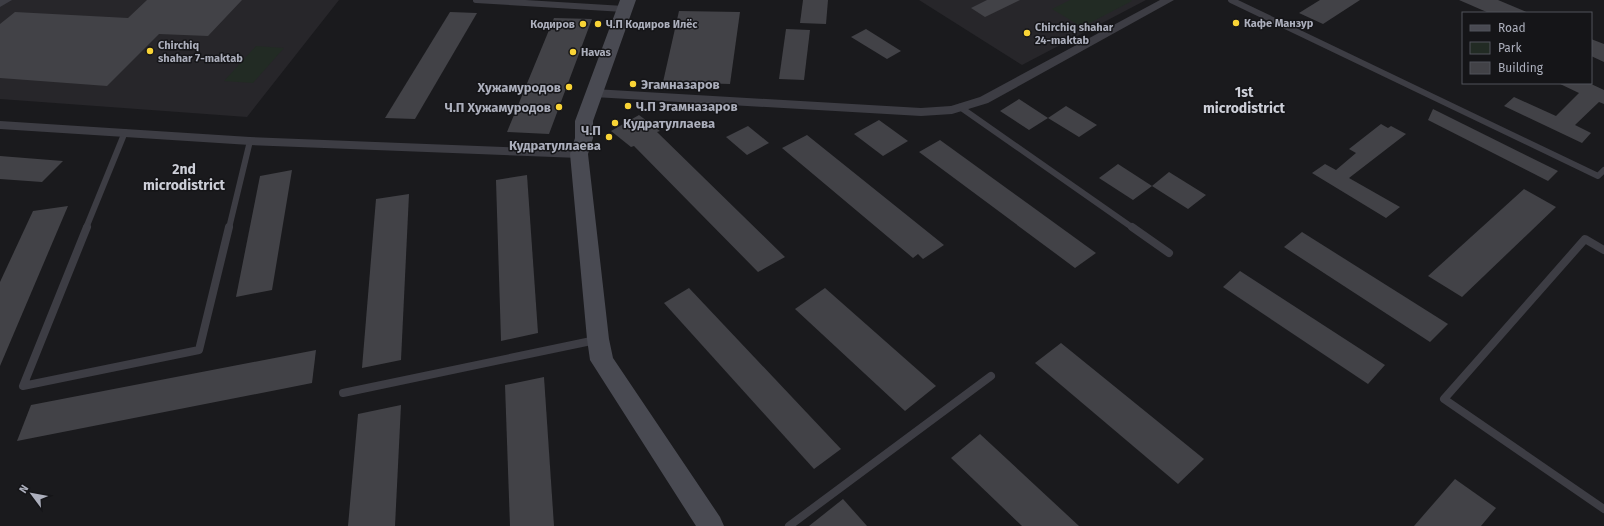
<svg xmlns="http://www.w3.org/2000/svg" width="1604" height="526" font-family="'Fira Sans',sans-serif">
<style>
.built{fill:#27262a}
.green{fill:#222b24}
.building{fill:#424247}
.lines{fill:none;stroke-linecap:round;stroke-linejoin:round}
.lane-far1{stroke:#3d3d44;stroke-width:6}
.lane{stroke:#3d3d44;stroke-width:8}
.street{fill:#3d3d44;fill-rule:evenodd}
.secondary{fill:#494a52;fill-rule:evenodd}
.poi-dot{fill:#f9d436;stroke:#151518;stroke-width:1.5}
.labels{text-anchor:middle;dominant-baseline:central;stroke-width:3;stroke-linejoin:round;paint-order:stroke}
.far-poi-label{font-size:11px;font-weight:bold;fill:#acafbc;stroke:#151518;text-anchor:start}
.poi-label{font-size:13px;font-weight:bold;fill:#acafbc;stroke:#151518;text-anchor:start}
.neighbourhood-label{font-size:14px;font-weight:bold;fill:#cdcfd8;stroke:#151518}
</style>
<rect width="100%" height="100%" fill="#1a1a1d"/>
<g class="built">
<path d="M3,0H339L247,117L0,99V2Z"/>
<path d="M919,0H1146L1022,65Z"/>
</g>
<g class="green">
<path d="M1070,0H1130L1132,1L1082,27L1052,9Z"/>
<path d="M256,46L284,48L253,83L224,81Z"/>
</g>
<g class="building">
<path d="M147,0H242L208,36L159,34L107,86L0,78V24L15,12L128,18Z"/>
<path d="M803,0H828L826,24L800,23Z"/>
<path d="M987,0H1020L985,17L971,8Z"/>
<path d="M1320,0H1360L1323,24L1299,13Z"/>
<path d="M1459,0H1498L1529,13H1489Z"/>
<path d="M679,11L740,12L730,84L663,82Z"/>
<path d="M450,12L477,13L415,119L385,118Z"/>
<path d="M554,18L592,19L549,134L507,132Z"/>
<path d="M786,29L810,30L804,80L779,79Z"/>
<path d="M866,29L901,51L887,59L851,37Z"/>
<path d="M1591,39L1604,44V62L1591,56Z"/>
<path d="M1558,83H1589L1604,90V104L1599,102L1575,125L1591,133L1582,143L1504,106L1514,97L1556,116L1579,93Z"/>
<path d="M1019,99L1048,118L1029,130L1000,111Z"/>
<path d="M1066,106L1097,125L1079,137L1048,118Z"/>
<path d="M1433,109L1558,171L1548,181L1428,120Z"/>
<path d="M639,115L660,131L657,132L785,257L758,272L634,146L631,147L611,131Z"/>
<path d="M879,120L908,141L883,156L854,134Z"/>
<path d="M1381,124L1388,128L1391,126L1406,134L1349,178L1400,207L1386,218L1312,173L1325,164L1336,170L1356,153L1349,149Z"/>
<path d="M748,126L769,143L747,155L726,137Z"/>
<path d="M807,135L944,245L923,259L918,254L913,258L782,148Z"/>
<path d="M940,140L1096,253L1075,268L919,152Z"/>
<path d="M0,156L63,161L42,182L0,179Z"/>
<path d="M1118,164L1152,186L1133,200L1099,178Z"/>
<path d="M292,170L272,290L236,297L260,176Z"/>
<path d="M1169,172L1206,195L1188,209L1152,186Z"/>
<path d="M527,175L538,333L501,341L496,180Z"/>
<path d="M1524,189L1556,207L1462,297L1428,276Z"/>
<path d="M409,194L401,360L362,368L376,199Z"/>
<path d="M68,206L0,366V282L33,211Z"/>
<path d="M1302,232L1448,324L1430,342L1284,247Z"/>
<path d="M1240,271L1385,365L1368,384L1223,287Z"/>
<path d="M689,288L841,449L814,469L664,303Z"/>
<path d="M825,288L936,386L905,411L795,309Z"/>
<path d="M1061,343L1204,459L1178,484L1035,363Z"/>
<path d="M316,350L312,383L17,441L31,405Z"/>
<path d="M544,377L554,526H510L505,385Z"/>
<path d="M401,405L395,526H348L358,414Z"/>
<path d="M980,434L1079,526H1022L951,458Z"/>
<path d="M1455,479L1496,508L1481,526H1414Z"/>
<path d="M843,499L867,526H809Z"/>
</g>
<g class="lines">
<g class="lane-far1">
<path d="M476,0L624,9"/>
<path d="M1231,0L1598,176L1604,170"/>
<path d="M960,107L1133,228"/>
<path d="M86,228L125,132"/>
<path d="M229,228L250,141"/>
</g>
<g class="lane">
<path d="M87,227L23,386L199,350L229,227"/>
<path d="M1132,227L1169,253"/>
<path d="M1604,250L1585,239L1444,399L1604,509"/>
<path d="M343,393L596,340"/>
<path d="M789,526L991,376"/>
</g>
<g class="street">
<path d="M0,0H12L0,7Z"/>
<path d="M1160,0H1174L988,103L952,114L921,116L594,97L588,93L594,89L921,108L951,106L980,97Z"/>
<path d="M0,121L250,137L579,150L584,151L586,154L584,157L579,158L250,145L0,129Z"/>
</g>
<path class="secondary" d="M620,0H636L593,121V138L588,154L609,339L613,358L720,517L724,526H696L590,360L587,339L570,154L575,138V121Z"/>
</g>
<g class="poi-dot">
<circle cx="1236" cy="23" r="4"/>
<circle cx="583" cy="24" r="4"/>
<circle cx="598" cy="24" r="4"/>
<circle cx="1027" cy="33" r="4"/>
<circle cx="150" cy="51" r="4"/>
<circle cx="573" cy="52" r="4"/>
<circle cx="633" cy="84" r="4"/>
<circle cx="569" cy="87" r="4"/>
<circle cx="628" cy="106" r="4"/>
<circle cx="559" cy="107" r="4"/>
<circle cx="615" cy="123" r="4"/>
<circle cx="609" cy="137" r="4"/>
</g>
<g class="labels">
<g class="far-poi-label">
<text x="1244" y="23">Кафе Манзур</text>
<text x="575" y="24" text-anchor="end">Кодиров</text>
<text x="606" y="24">Ч.П Кодиров Илёс</text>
<text x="1035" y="27">Chirchiq shahar<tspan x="1035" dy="13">24-maktab</tspan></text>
<text x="158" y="45">Chirchiq<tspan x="158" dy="13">shahar 7-maktab</tspan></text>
<text x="581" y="52">Havas</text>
</g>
<g class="poi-label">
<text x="641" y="84">Эгамназаров</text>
<text x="561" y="87" text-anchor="end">Хужамуродов</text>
<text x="636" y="106">Ч.П Эгамназаров</text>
<text x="551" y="107" text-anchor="end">Ч.П Хужамуродов</text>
<text x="623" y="123">Кудратуллаева</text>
<text x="601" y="130" text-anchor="end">Ч.П<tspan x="601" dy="15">Кудратуллаева</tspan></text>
</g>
<g class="neighbourhood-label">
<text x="1244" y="92">1st<tspan x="1244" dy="16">microdistrict</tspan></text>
<text x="184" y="169">2nd<tspan x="184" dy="16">microdistrict</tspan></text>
</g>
</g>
<rect x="1462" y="12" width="130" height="72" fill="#151518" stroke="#51535a"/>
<rect x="1470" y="25" width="20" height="6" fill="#494a52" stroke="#51535a"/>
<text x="1498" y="32" font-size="12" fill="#acafbc">Road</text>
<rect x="1470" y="42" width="20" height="12" fill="#222b24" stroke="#51535a"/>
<text x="1498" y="52" font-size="12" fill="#acafbc">Park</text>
<rect x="1470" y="62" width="20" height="12" fill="#424247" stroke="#51535a"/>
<text x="1498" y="72" font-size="12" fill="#acafbc">Building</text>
<g transform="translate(32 494) rotate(302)" stroke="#151518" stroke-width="3" paint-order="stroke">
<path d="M0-3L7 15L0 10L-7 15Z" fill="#acafbc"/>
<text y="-6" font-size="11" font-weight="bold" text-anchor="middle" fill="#acafbc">N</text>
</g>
</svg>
